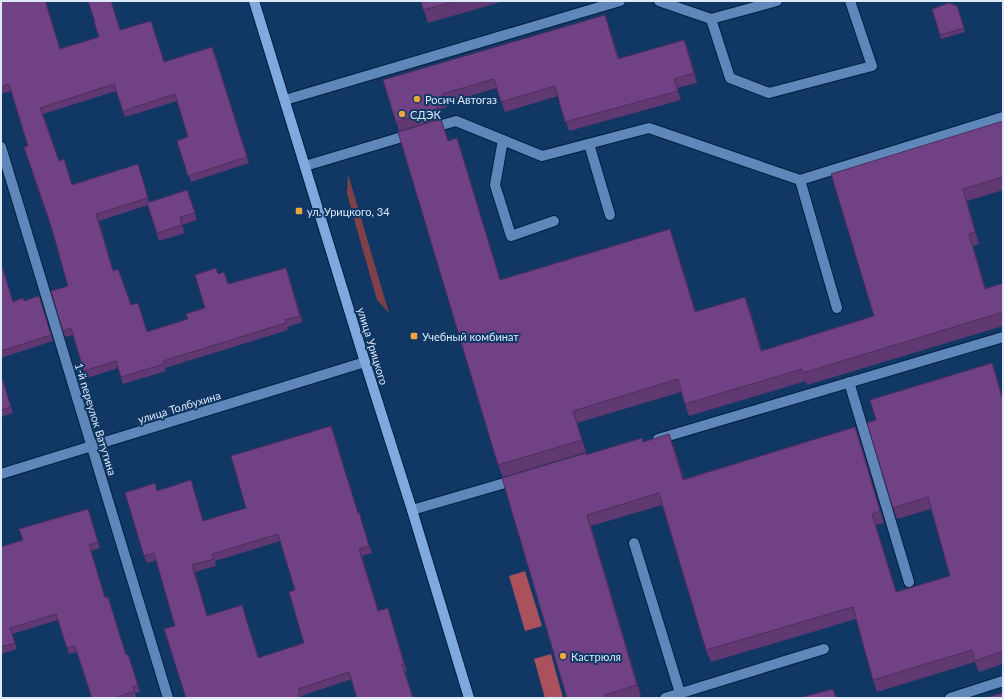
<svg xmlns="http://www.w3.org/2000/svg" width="1004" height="699" font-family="Lato,sans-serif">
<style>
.green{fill:#804047}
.forest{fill:#ab515b}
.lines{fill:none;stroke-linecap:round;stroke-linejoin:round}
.lane-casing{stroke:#021e3f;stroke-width:12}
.street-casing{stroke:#021e3f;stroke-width:12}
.primary-casing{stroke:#021e3f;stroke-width:12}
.lane{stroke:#5f87ba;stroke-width:10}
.street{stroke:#5f87ba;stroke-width:10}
.primary{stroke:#7fa9df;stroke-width:10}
.wall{fill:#603872;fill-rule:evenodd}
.shaded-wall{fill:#4e2e5c}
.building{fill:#704184;stroke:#4e2e5c;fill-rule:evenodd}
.poi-dot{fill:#eda83b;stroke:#113764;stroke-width:1.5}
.labels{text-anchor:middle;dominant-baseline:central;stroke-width:4;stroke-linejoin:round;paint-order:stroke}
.poi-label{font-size:11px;fill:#ddeafb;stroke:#113764;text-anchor:start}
.street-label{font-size:11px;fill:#ddeafb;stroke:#113764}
</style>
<rect width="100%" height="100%" fill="#113764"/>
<path class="green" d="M348,174L389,313L377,300L347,194Z"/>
<g class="forest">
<path d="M525,571L542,626L525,631L509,576Z"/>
<path d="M551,654L563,698H545L534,659Z"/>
</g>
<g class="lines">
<g class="lane-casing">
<g id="lane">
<path d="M659,1L711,19L777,1"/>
<path d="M711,19L730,78L769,93L872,66L850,1"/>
<path d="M285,100L620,1"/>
<path d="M431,128L456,121L542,156L649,128L800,180L837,308"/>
<path d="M503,140L495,185L511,236L554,221"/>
<path d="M589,144L610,215"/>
<path d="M305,166L412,134"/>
<path d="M800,180L1003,117"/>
<path d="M849,382L909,582"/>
<path d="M658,439L1003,337"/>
<path d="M412,510L515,480"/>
<path d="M634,543L680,693"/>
<path d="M665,698L824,649"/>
<path d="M950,698L1003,681"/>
</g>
</g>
<g class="street-casing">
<g id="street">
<path d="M1,147L168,698"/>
<path d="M1,474L365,362"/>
</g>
</g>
<g class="primary-casing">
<path id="primary" d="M254,1L365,362L412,510L469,698"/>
</g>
<use href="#lane" class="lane"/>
<use href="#street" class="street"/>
<use href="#primary" class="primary"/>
</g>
<g class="wall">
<path d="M1,1H49L46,2L60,49L120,30L153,27L164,62L215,54L249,163L191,182L177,141L188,137L177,101L125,117L116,91L43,114L59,161L73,185L140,171L149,202L187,190L197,220L182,225L185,233L159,241L148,205L99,221L113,271L131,305L140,309L147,332L188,319L205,308L216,268L218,274L228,284L286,268L303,322L287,327L288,330L165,368L166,371L123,384L118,368L87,378L73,335L65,337L63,331L68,286L28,146L11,91L1,94V62H2Z"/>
<path d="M421,1H501V2L428,23Z"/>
<path d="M957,6L965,32L941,39L932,9Z"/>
<path d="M605,15L619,58L688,49L697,83L677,88L681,100L569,131L558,96L505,112L497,88L445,103L447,107L439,110L441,119L399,131L383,80Z"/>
<path d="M1003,121V190L967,201L979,244L973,246L986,289L1003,283V326L807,385L806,381L689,416L681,392L577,423L586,452L503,477L498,465L445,131L448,141L461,150L500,280L674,241L696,312L750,309L762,351L874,316Z"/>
<path d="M1,262L13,302L24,301L39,296L53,341L1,358Z"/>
<path d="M992,363L1003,398V664L979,672L975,662L877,692L873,680L856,619L711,662L706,650L662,505L591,526L641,696L635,698H567L586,455L643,442L674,446L684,479L855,427L859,438L884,523L876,525L896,592L950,576L931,509L897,519L893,508L876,420Z"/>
<path d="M1,374L13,413L1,417Z"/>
<path d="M331,426L358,513L359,512L361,519L372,553L362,556L378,611L390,615L407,671L352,679L301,696V698H186L175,626L156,560L147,563L144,556L157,491L191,480L203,521L246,508ZM280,541L295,590L304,643L259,658L244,612L207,616L195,572L216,566L215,561Z"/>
<path d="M88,509L100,548L91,551L105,598L108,597L126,655L128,654L140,692L135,693L136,697L134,698H92L77,652L69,654L58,620L12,634L17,649L1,654V547L23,540Z"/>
</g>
<g class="shaded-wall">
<path d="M45,1H46L62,56L60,49Z"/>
<path d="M605,15L609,25L621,68L618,59Z"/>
<path d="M684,40L688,49L697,83L694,73Z"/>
<path d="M457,138L461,150L504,292L500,280Z"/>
<path d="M963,189L967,201L979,244L975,232Z"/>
<path d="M96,214L99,221L115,278L113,271Z"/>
<path d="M670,229L674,241L699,324L695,312Z"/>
<path d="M969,234L973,246L990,301L985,289Z"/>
<path d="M286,268L288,275L303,322L300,316Z"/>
<path d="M745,297L750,309L765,363L761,351Z"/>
<path d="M992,363L996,374L1003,398V401Z"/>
<path d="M331,426L334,433L360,520L358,513Z"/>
<path d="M855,427L859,438L884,523L880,511Z"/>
<path d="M669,434L674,446L687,491L683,480Z"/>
<path d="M872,514L876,525L900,604L896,592Z"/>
<path d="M587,515L591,526L641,696L637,685Z"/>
<path d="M359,549L362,556L381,618L378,611Z"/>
<path d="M192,565L195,572L209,623L207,616Z"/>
<path d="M388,608L390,615L407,671L404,664Z"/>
</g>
<g class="building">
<path d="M1,1H45L60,49L99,37L94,22H95L88,1H111L120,30L151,21L164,62L212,47L247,157L188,176L177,141L188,137L175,94L123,111L114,84L40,108L59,161L64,159L72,185L138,164L148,198L96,214L113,271L118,269L131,305L138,303L147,332L188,319L186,314L205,308L195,275L216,268L218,274L224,272L228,284L286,268L300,316L285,320L286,323L163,361L164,364L121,377L116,361L84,371L71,328L63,331L51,291L68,286L52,229L24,147L28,146L9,84L1,87V62H2L1,60Z"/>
<path d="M421,1H456L423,10Z"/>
<path d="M949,3L957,6L964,28L940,35L932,9Z"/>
<path d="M605,15L618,59L684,40L694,73L674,79L678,91L565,122L555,86L501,102L494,79L442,94L443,98L435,100L438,109L396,122L383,80Z"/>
<path d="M441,119L448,141L457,138L500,280L670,229L695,312L745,297L761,351L874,316L831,174L1003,121V177L963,189L975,232L969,234L985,289L1003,283V312L803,373L802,369L685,404L678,379L573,411L582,440L498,465L398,132Z"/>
<path d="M187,190L195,213L180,217L182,225L157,233L147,203Z"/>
<path d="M1,263L13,302L23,298L24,301L39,296L51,335L1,351Z"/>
<path d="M992,363L1003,401V651L975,661L972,650L873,680L853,607L706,650L659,493L587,515L637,685L604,695L605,698H567L502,478L586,453V455L642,438L643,442L669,434L683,480L855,427L880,511L872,514L896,592L950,576L928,497L893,508L867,423L876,420L870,400Z"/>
<path d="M1,375L11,407L1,410Z"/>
<path d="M331,426L358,513L359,512L369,546L359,549L378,611L388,608L404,664H402L413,698H357L349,672L298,689L300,693L298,694L299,698H186L164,629L175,626L154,553L144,556L125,493L155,483L157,491L191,480L203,521L246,508L231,456ZM278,534L295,590L289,592L304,643L258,658L242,605L207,616L192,565L214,559L212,554Z"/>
<path d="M88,509L98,542L89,545L105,598L108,597L126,655L128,654L138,686L133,687L134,691L115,698H92L75,646L67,648L56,614L10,628L15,643L1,647V547L23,540L19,529Z"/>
<path d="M833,689L836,698H799Z"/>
<path d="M1003,693V698H985Z"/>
</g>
<g class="poi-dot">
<circle cx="417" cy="99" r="4"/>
<circle cx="402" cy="114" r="4"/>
<rect x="295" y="207" width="8" height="8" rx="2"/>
<rect x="410" y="332" width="8" height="8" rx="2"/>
<circle cx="563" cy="656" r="4"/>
</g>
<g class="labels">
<g class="poi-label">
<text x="425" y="99">Росич Автогаз</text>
<text x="410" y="114">СДЭК</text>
<text x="307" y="211">ул. Урицкого, 34</text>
<text x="422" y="336">Учебный комбинат</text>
<text x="571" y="656">Кастрюля</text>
</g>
<g class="street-label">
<text transform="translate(373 346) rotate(73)">улица Урицкого</text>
<text transform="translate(179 407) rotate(-17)">улица Толбухина</text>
<text transform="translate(96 419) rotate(73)">1-й переулок Ватутина</text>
</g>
</g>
<rect width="1004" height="699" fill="none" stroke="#ddeafb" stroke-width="4"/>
</svg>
